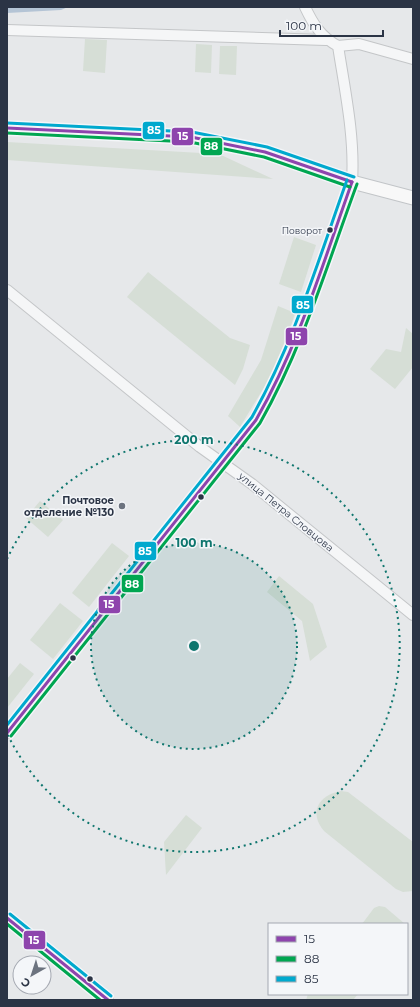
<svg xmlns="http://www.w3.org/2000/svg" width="420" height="1007" font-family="Montserrat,sans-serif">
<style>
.green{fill:#d6ded6}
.water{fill:#b4c4d5}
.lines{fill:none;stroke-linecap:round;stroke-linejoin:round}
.minor-casing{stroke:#c4c6c8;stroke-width:12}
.major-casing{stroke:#c2c5c8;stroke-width:15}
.minor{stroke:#f5f6f7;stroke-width:10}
.major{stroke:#f8f8f8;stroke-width:13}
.bus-1-casing{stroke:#f4f6f9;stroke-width:6}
.bus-2-casing{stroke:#f4f6f9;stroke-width:6}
.bus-3-casing{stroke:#f4f6f9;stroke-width:6}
.bus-1{stroke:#8e44ad;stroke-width:3}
.bus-2{stroke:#00a651;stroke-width:3}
.bus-3{stroke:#00a9ce;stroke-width:3}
.ring{fill:none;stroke:#0f766e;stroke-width:2;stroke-dasharray:2 4}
.bus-dot{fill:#2b3445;stroke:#f4f6f9;stroke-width:1.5}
.poi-dot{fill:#6c737f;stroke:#f4f6f9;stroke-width:1.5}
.labels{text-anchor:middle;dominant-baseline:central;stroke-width:3;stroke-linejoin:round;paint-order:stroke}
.bus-label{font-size:9px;fill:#2b3445;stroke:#f4f6f9;text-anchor:end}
.poi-label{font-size:10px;font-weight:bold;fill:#2b3445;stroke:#f4f6f9;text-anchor:end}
.street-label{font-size:10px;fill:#2b3445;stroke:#f4f6f9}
.centre{fill:#0f766e;stroke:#f4f6f9;stroke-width:2}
.ring-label{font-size:12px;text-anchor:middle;font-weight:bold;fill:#0f766e;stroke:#f4f6f9;stroke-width:3;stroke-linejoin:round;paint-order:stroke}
.line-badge{stroke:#f4f6f9;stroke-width:1.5}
.badge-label{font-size:11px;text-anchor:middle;font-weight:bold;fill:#fff}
</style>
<rect width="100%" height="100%" fill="#e6e8ea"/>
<g class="green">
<path d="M85,39L107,40L105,73L83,71Z"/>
<path d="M196,44L212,45L211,73L195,72Z"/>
<path d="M220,46H237L236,75L219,74Z"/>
<path d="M7,142L219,154L273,179L7,160Z"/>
<path d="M294,237L316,245L301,292L279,284Z"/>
<path d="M148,272L230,338L250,345L243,369L235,385L127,297Z"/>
<path d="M278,306L295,313L280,361L240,427L228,416L261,360Z"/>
<path d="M406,328L413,334V367L395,389L370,369L386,349L401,352Z"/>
<path d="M40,501L63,520L48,537L26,518Z"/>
<path d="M112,543L129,556L89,607L72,593Z"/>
<path d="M279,576L313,604L327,647L310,661L302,621L267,592Z"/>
<path d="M60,603L83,621L53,659L30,640Z"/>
<path d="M20,663L34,674L7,708V679Z"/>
<path d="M341,791L348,792L413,842V891L403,892L396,889L324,831C308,812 319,795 341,791Z"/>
<path d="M186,815L202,828L166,875L164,842Z"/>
<path d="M379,906L385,907L405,924H362L374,908Z"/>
<path d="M308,994H358L353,1000H306Z"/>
</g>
<path class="water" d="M7,7H68L61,10L7,13Z"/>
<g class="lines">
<g class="minor-casing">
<g id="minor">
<path d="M7,30L326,40"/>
<path d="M338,46L359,44L413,59"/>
<path d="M7,290L200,447L252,484L413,615"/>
<path d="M7,733L256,420C301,347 322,262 352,182C355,137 345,91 338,46C321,37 313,24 305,7"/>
<path d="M7,918L108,1000"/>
</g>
</g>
<g class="major-casing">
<path id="major" d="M7,128L191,137L265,152L352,182L413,198"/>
</g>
<use href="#minor" class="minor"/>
<use href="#major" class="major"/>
<g class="bus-1-casing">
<g id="bus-1">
<path d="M7,128L191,137L265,152L352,182"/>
<path d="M7,733L256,420C299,345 323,263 352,182"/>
<path d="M7,918L108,1000"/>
</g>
</g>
<g class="bus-2-casing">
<g id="bus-2">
<path d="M7,133L190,142L264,157L350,187"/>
<path d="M11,736L260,423C303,347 327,265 357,184"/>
<path d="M7,924L100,1000"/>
</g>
</g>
<g class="bus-3-casing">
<g id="bus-3">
<path d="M7,123L192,132L267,147L354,177"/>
<path d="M7,725L252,417C294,342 318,261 347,180"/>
<path d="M10,914L111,996"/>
</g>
</g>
<use href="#bus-1" class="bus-1"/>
<use href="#bus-2" class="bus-2"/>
<use href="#bus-3" class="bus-3"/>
</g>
<circle cx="194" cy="646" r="103" fill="#0f766e" fill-opacity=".12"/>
<g class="ring">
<circle cx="194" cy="646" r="103"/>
<path d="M7 559A206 206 0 1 1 7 733"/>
</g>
<g class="bus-dot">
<circle cx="330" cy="230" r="3.5"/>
<circle cx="201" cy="497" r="3.5"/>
<circle cx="73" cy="658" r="3.5"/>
<circle cx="90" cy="979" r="3.5"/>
</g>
<circle class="poi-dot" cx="122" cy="506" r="4"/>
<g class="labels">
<g class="bus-label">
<text x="322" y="230">Поворот</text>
</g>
<g class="poi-label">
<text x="114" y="500">Почтовое<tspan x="114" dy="12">отделение №130</tspan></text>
</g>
<g class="street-label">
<text transform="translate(286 512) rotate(39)">улица Петра Словцова</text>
</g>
</g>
<circle cx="194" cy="646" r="6" class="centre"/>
<g class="ring-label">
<text x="194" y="444">200 m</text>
<text x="194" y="547">100 m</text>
</g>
<g class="line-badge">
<rect x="142" y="121" width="23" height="19" rx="4" fill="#00a9ce"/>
<rect x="171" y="127" width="23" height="19" rx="4" fill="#8e44ad"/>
<rect x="200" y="137" width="23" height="19" rx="4" fill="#00a651"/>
<rect x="291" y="295" width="23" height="19" rx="4" fill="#00a9ce"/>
<rect x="285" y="327" width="23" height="19" rx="4" fill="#8e44ad"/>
<rect x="134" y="541" width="23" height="20" rx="4" fill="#00a9ce"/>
<rect x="121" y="574" width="23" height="19" rx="4" fill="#00a651"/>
<rect x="98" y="595" width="23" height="19" rx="4" fill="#8e44ad"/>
<rect x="23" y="930" width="23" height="20" rx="4" fill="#8e44ad"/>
</g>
<g class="badge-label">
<text x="154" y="134">85</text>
<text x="183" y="140">15</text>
<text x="211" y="150">88</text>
<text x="303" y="309">85</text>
<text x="296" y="340">15</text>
<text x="145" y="555">85</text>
<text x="132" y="588">88</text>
<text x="109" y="608">15</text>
<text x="34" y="944">15</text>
</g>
<rect width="420" height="1007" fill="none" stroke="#2b3445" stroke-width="16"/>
<rect x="268" y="923" width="140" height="72" fill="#f4f6f9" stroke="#a4a8b1"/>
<rect x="276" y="936" width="20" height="6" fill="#8e44ad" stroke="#a4a8b1"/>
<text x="304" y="943" font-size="12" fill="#2b3445">15</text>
<rect x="276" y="956" width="20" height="6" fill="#00a651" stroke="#a4a8b1"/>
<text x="304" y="963" font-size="12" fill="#2b3445">88</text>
<rect x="276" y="976" width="20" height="6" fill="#00a9ce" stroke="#a4a8b1"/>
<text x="304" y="983" font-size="12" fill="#2b3445">85</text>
<g transform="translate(32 975) rotate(219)"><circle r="19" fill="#f4f6f9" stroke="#a4a8b1"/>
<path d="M0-3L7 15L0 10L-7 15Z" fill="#6c737f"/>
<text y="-6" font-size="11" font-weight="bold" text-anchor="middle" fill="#2b3445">С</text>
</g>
<path d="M280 30v6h103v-6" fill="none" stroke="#2b3445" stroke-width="2"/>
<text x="286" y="30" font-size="12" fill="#2b3445" stroke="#f4f6f9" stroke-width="3" paint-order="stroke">100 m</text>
</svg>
